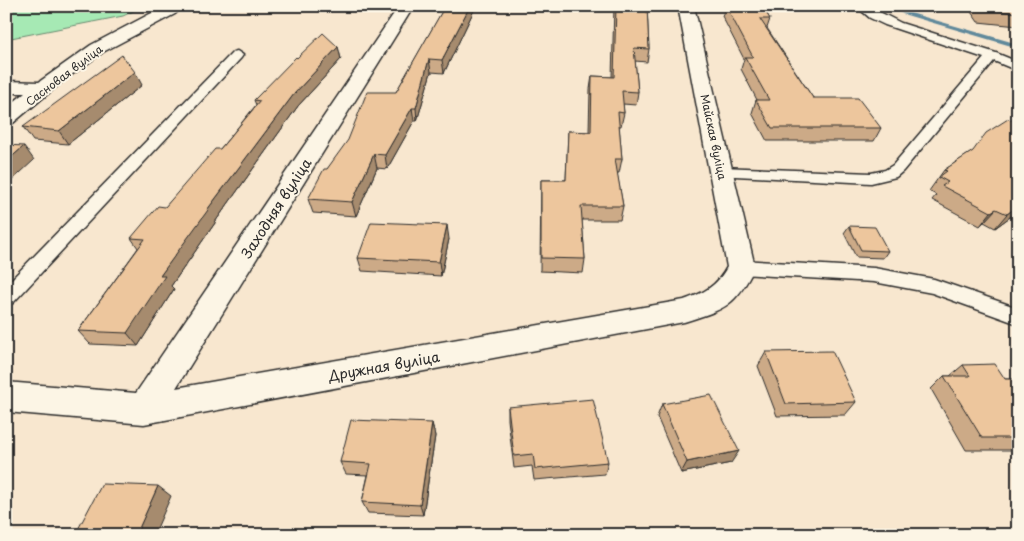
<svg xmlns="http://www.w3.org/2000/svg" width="1024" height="541" font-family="'Playpen Sans',sans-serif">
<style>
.green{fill:#a6e9b4;stroke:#688a70}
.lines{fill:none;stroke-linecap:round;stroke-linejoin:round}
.stream{fill:#61899b;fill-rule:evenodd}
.lane-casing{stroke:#2b2b2b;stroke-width:3}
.street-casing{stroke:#2b2b2b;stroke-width:3}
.lane{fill:#fcf5e5;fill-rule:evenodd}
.street{fill:#fcf5e5;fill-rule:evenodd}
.wall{fill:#ccaa87;stroke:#2b2b2b}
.shaded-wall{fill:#a68b6e;stroke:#2b2b2b}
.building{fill:#edc69d;stroke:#2b2b2b}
.labels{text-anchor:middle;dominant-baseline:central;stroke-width:4;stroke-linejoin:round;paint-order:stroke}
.far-street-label{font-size:11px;fill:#2b2b2b;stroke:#fcf5e5}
.street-label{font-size:14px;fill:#2b2b2b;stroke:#fcf5e5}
</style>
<rect width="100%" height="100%" fill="#f8e7cf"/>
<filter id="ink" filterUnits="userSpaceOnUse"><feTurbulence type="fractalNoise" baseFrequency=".02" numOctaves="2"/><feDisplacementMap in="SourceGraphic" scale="10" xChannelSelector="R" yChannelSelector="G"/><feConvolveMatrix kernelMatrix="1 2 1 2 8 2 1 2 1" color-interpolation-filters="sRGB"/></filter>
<g filter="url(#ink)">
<path class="green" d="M6,6H144L123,16L6,39Z"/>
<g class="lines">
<path class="stream" d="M888,6H894L907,12L1018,44V48L903,14Z"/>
<g class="lane-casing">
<g id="lane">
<path d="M856,6H868L901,23L996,53L1018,62V71L994,61L903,171L896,177L871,183L715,175L713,172L715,169L721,167L871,173L885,170L893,165L984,58L885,25L870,18Z"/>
<path d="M237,51L243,55L241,58L13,303L6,305V285L233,52Z"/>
<path d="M741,260L874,268L934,279L1018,308V324L932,293L874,282L741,274L734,272L732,267L734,262Z"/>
</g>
</g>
<g class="street-casing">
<g id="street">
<path d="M165,6H184L175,14L103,52L63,81L13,123L6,125V108L25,93H6V81L39,82L91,45Z"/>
<path d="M399,6H414L176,388L684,300C704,293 717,286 727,267L678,6H694L755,267C735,307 725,309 684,322L144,424L6,412V382L136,393Z"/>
</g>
</g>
<use href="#lane" class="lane"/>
<use href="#street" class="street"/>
</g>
<g class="wall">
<path d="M439,6H476L444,73L431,72L417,121H414L387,169L377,168L356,216L313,213L308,199L327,169L396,92L443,10L439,9Z"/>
<path d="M614,6H647L649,49L647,62L635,61L638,92L636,105L623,104L624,113L621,126H619L622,159L619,173H617L623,206L620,220H582L585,259L583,273L540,271L541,180H566L568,131L589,132L590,89L592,76L612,77Z"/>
<path d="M722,6H762L770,19L767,28L813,98L881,128L874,141H767L752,113L756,100H757L741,69L744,59L722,16L724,11Z"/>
<path d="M967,6H1018V26L978,22Z"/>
<path d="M338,47L341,59L298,106L215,222V223L171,286L174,289L138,346L90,344L78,331L138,248L131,238L165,207L220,149L256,105L254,100L297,58Z"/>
<path d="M142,85L68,144L33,141L23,127Z"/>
<path d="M1018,122V218L1016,220L1010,217L995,228L984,222L980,226L932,200L936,195L929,191L944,170Z"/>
<path d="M849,226L888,251L883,258L856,257L844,233Z"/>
<path d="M449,239L441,276L362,271L358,258Z"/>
<path d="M766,352L856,402L845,415L777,416L758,366Z"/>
<path d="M963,365L1005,379H1018V450H966L931,389L944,376H950Z"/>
<path d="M662,404L731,463L681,473L657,417Z"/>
<path d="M508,407L608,462L605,474L534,480L532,466L514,468L508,420Z"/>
<path d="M432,423L435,436L423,515L368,513L362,502L368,475L346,474L340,462Z"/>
</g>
<g class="shaded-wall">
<path d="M470,6H476L444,73L442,60Z"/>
<path d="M338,47L341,59L298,106L215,222V223L171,286L174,289L138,346L127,333L160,276L207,210L294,94Z"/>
<path d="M429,59L431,72L417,121L416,108Z"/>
<path d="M135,72L142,85L68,144L59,131Z"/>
<path d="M412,108L414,121L387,169L385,155Z"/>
<path d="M24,146L34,160L6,186V162Z"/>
<path d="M374,154L377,168L356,216L352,202Z"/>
<path d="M1018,206V208L1010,217L995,228L1007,214Z"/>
<path d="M996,209L984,222L980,226L991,212Z"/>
<path d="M447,225L449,239L441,276L439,262Z"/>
<path d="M432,423L435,436L423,515L420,505Z"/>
<path d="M739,451L731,463L681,473L687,462Z"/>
<path d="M158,486L171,496L154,535H136Z"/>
</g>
<g class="building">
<path d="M445,6H470L442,60L429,59L416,108H412L385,155L374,154L352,202L308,199L324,169H327L348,140L367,92H396Z"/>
<path d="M616,6H647L649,49L634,48L638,92L622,91L624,113L618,112L622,159H615L623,206H581L585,259L541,258V180H566L568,131L591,132L592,76L614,77Z"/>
<path d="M726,6H762L770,19H760L813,98H858L881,128H772L756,100H769L745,57H753Z"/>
<path d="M982,6H1018V13L985,10Z"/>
<path d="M323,33L338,47L294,94L207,210H208L160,276H165L127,333L78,331L145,239L131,238L158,206L165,207L215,149H220L260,101L254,100L296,57L297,58Z"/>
<path d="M122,55L135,72L59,131L23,127Z"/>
<path d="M1008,119L1018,122V206L1007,214L996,209L991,212L942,186L948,182L939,177L947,171L944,170L973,151L986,133Z"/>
<path d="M6,145L24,146L6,162Z"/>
<path d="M371,222L447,225L439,262L358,258Z"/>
<path d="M849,226L875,227L888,251L861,250Z"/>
<path d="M832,351L856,402L786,404L766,352Z"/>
<path d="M995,364L1005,379H1018V438H982L944,376H970L963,365Z"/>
<path d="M711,395L739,451L687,462L662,404Z"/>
<path d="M593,399L608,462L535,469L533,454L514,456L508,407Z"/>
<path d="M351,420L432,423L420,505L362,502L371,464L340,462Z"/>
<path d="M102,484L158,486L136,535H75Z"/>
</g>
</g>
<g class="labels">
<g class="far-street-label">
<text transform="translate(64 75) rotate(-37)">Сасновая вуліца</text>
<text transform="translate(714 137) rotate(78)">Майская вуліца</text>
</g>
<g class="street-label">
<text transform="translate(276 208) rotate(-57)">Заходняя вуліца</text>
<text transform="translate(384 366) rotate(-10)">Дружная вуліца</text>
</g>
</g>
<rect width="1024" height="541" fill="none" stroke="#fcf5e5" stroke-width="25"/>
<rect x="12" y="12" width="999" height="516" fill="none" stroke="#2b2b2b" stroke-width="2" filter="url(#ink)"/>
</svg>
